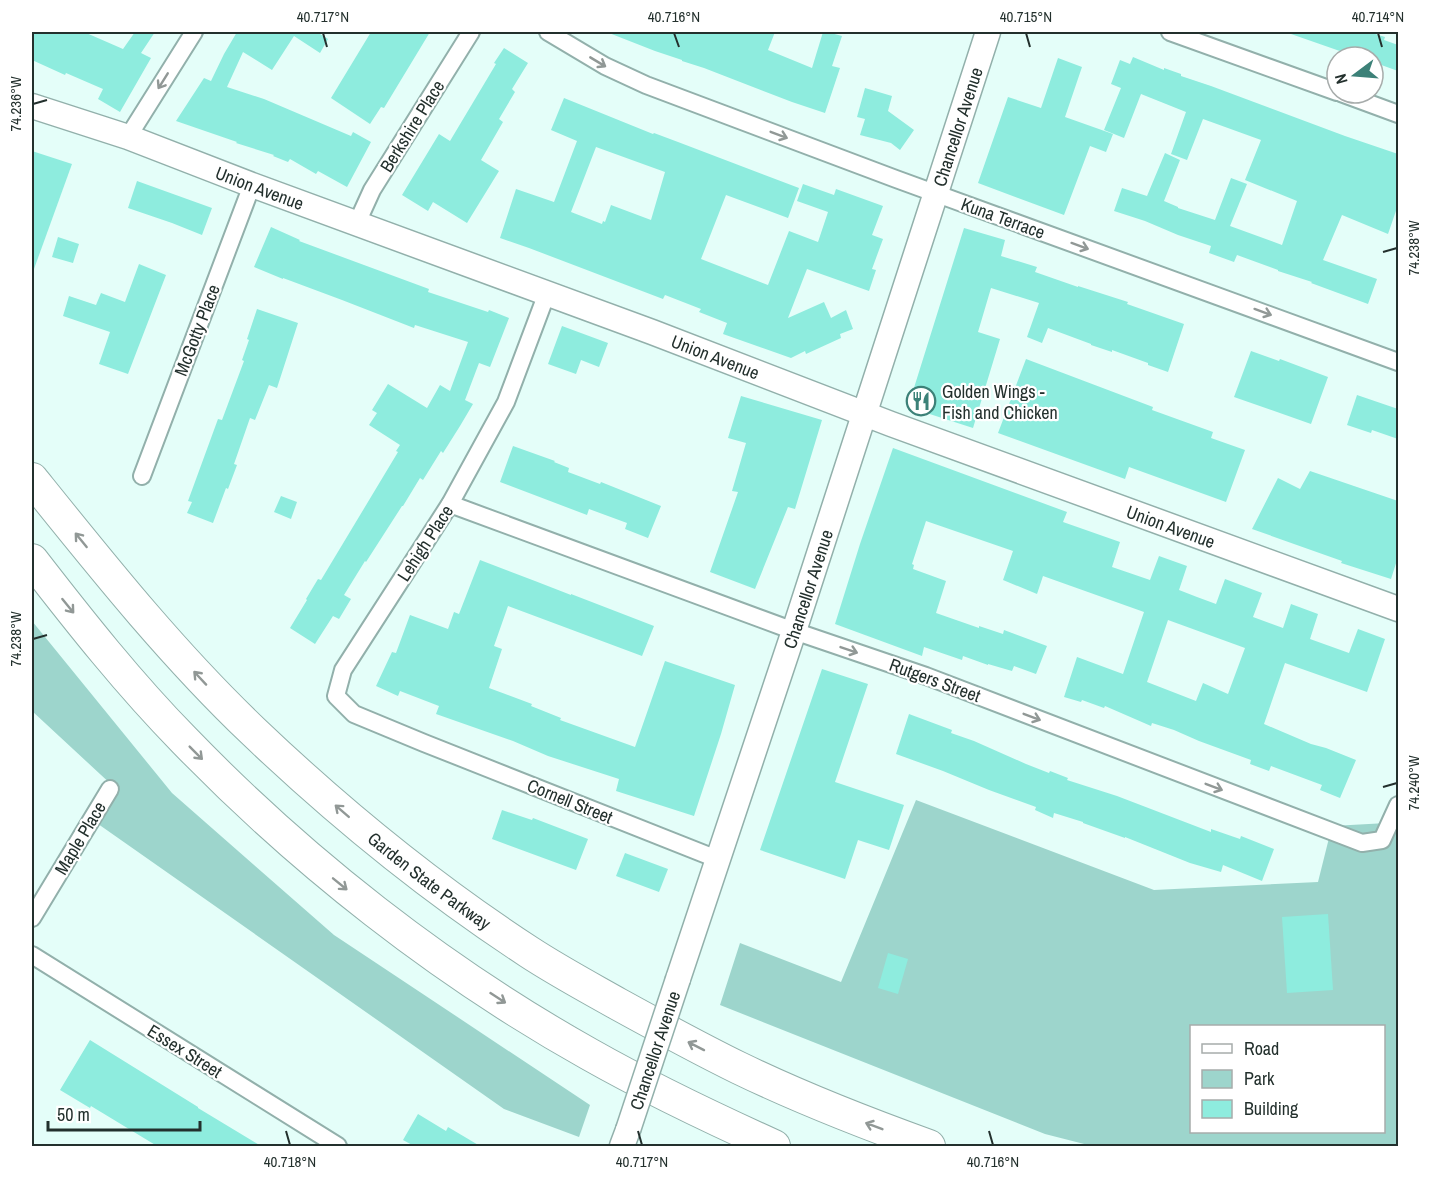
<svg xmlns="http://www.w3.org/2000/svg" width="1430" height="1178" font-family="'Archivo Narrow',sans-serif">
<style>
.green{fill:#9dd5cc;fill-rule:evenodd}
.building{fill:#8eecde;fill-rule:evenodd}
.lines{fill:none;stroke-linecap:round;stroke-linejoin:round}
.street-casing{stroke:#92b0ab;stroke-width:20}
.secondary-casing{stroke:#92b0ab;stroke-width:27}
.highway-casing{stroke:#92b0ab;stroke-width:34}
.street{stroke:#fff;stroke-width:16}
.secondary{stroke:#fff;stroke-width:24}
.highway{stroke:#fff;stroke-width:32}
.secondary-bridge-casing{stroke:#92b0ab;stroke-width:27;stroke-linecap:butt}
.secondary-bridge{stroke:#fff;stroke-width:24}
.oneway{stroke:#919896}
.ticks{fill:none;stroke:#23302d;stroke-width:2}
.labels{text-anchor:middle;dominant-baseline:central;stroke-width:4.5;stroke-linejoin:round;paint-order:stroke}
.street-label{font-size:18px;fill:#23302d;stroke:#fff}
.poi-label{font-size:18px;fill:#23302d;stroke:#fff;text-anchor:start}
.neatline{fill:none;stroke:#23302d;stroke-width:2}
.ticks-label{font-size:15px;text-anchor:middle;fill:#23302d}
</style>
<rect width="100%" height="100%" fill="#e4fef9"/>
<g class="green">
<path d="M32,621L172,793L334,935L590,1105L579,1137L504,1109L91,819L114,787L32,711V660L33,658L32,656Z"/>
<path d="M916,800L1154,890L1318,882L1332,826L1387,823L1398,828V1146H1092L1045,1134L720,1005L740,943L841,982ZM1192,1026H1384V1132H1192Z"/>
</g>
<g class="building">
<path d="M32,32H84L123,49L135,32H155L141,53L151,58L120,112L98,99L103,89L66,73L65,75L32,60Z"/>
<path d="M237,32H317L328,39L320,53L294,36L272,70L243,52L227,87L264,99L351,136L353,132L371,142L347,187L318,171L316,174L290,159L288,162L273,156L274,155L236,143L237,142L176,121L204,78L211,81L224,54Z"/>
<path d="M371,32H430L384,108L381,107L370,124L331,98Z"/>
<path d="M609,32H775L768,50L812,68L823,32H827L842,36L832,66L840,68L825,113L792,102L704,68L682,61V60L655,51L609,33Z"/>
<path d="M1292,32H1369L1385,37L1384,40L1398,45V71L1373,62V57H1357L1291,34Z"/>
<path d="M504,48L528,63L512,89L515,92L499,119L503,122L481,160L499,171L467,223L433,202L428,211L402,195L439,134L450,141L496,64L494,63Z"/>
<path d="M1133,57L1164,70V68L1181,74V76L1211,86L1345,136L1398,154V205L1388,234L1342,215L1323,260L1377,279L1368,304L1311,283L1312,282L1278,271V270L1237,255L1234,262L1209,253L1211,246L1178,235L1145,221L1114,211L1122,188L1147,196L1165,153L1180,160L1164,201L1178,207V208L1215,220L1231,178L1247,184L1230,226L1282,245L1297,201L1245,180L1261,140L1203,119L1187,160L1171,154L1186,112L1141,94L1124,138L1104,130L1121,88L1111,84L1120,60L1130,64Z"/>
<path d="M1058,58L1082,67L1065,117L1113,134L1106,152L1090,146L1064,215L978,183L1008,97L1041,108Z"/>
<path d="M865,88L892,96L888,111L914,130L900,150L891,143L860,135L865,119L857,117Z"/>
<path d="M564,98L653,134L654,133L678,142L799,188L788,218L726,195L701,259L768,285L789,231L818,242L828,212L797,201L803,184L834,195L836,189L883,206L872,235L883,239L872,269L876,270L869,291L807,269L788,318L824,302L831,318L846,310L853,329L840,334L841,338L806,354L805,351L791,358L723,334L727,323L699,312L701,309L665,295L663,299L529,248L500,238L516,189L554,202L577,141L551,130ZM596,147L665,172L651,220L611,205L605,222L603,221L602,224L571,212Z"/>
<path d="M32,151L72,164L34,269H32Z"/>
<path d="M137,181L212,208L202,235L172,223L128,208Z"/>
<path d="M271,227L300,240L299,241L429,289L428,292L488,312L489,310L509,318L490,367L479,363L465,400L473,404L460,426L443,453L441,451L423,480L420,478L403,506H402L366,562L365,561L344,595L351,599L339,619L333,616L315,644L290,628L307,600L306,599L318,579L321,580L398,452L396,451L400,445L369,425L377,413L372,410L388,384L427,408L440,385L450,391L468,342L415,325L414,328L342,300L283,278V279L254,267Z"/>
<path d="M964,228L1005,240L1001,256L1037,267L1035,272L1078,287V286L1128,302L1127,304L1184,324L1168,372L1148,365V363L1112,350V352L1091,345V344L1048,328L1042,343L1027,337L1039,303L991,288L978,332L1000,339L973,428L908,407Z"/>
<path d="M58,237L79,244L73,263L52,257Z"/>
<path d="M139,264L166,275L128,374L99,364L110,332L63,316L69,296L96,305L101,293L125,302Z"/>
<path d="M257,309L298,323L277,388L269,385L255,420L250,418L234,464L237,465L228,489L226,488L213,523L187,513L192,502L188,501L218,419L222,420L244,361L242,360L249,340L247,339Z"/>
<path d="M562,326L608,343L599,367L581,360L576,374L548,364Z"/>
<path d="M1251,351L1279,361L1280,359L1328,377L1311,424L1234,397Z"/>
<path d="M1026,359L1153,407L1152,410L1213,432L1211,438L1245,450L1226,502L1129,467L1125,479L998,433Z"/>
<path d="M1357,395L1398,409V439L1372,430L1371,433L1347,425Z"/>
<path d="M741,396L822,420L795,509L788,507L755,589L710,572L738,492L732,491L746,443L728,438Z"/>
<path d="M513,446L555,461L554,462L569,468L568,472L600,484L601,482L661,506L648,538L625,529L627,523L589,509L587,515L500,482Z"/>
<path d="M893,448L1067,512L1063,522L1120,542L1112,567L1150,580L1159,556L1187,566L1179,590L1197,597L1216,604L1225,579L1262,593L1253,617L1283,628L1291,604L1318,614L1310,639L1349,653L1358,629L1385,639L1367,692L1285,663L1264,724L1311,744L1326,748L1356,760L1340,798L1320,790L1322,785L1271,766L1269,771L1250,764L1251,760L1199,741L1174,730L1152,723L1151,726L1105,706L1104,708L1082,700L1081,702L1064,697L1077,657L1123,674L1144,612L1043,576L1037,594L1003,580L1013,551L926,521L912,564L914,565L913,569L946,581L936,613L979,628V626L1003,634L1004,630L1047,646L1036,674L1014,666L1012,671L988,664V665L963,656L962,660L924,647L922,656L835,624L860,544ZM1168,620L1245,648L1228,694L1203,683L1196,701L1147,682Z"/>
<path d="M1310,471L1398,501V557L1391,579L1341,563L1342,561L1252,529L1278,478L1300,489Z"/>
<path d="M281,496L297,502L291,519L274,512Z"/>
<path d="M480,560L535,581L571,595V594L654,626L642,656L508,606L494,646L502,649L489,688L532,704L531,706L561,718L560,720L635,747L665,661L735,685L721,734L694,816L616,791L619,779L548,756L513,741L436,714L439,706L400,691L398,696L376,686L392,652L396,653L410,615L448,629L454,612L459,614Z"/>
<path d="M822,669L868,684L835,782L904,805L889,850L858,840L845,879L760,850Z"/>
<path d="M909,714L952,730L951,733L974,741L1026,764L1049,773L1050,771L1068,778L1067,780L1117,796L1211,832V829L1240,839L1241,836L1274,849L1262,881L1223,865L1221,872L1190,863L1125,837V838L1083,823V822L1054,813L1053,818L1035,810L1036,807L989,790L943,771L896,754Z"/>
<path d="M502,810L532,820L533,818L588,839L576,870L492,839Z"/>
<path d="M625,853L668,869L659,892L616,876Z"/>
<path d="M1328,914L1333,990L1287,993L1282,917Z"/>
<path d="M888,953L908,959L898,994L878,988Z"/>
<path d="M90,1040L198,1107V1108L261,1146H157L91,1106L90,1108L60,1090Z"/>
<path d="M418,1114L446,1131L448,1127L480,1146H414L403,1140Z"/>
</g>
<g class="lines">
<g class="street-casing">
<g id="street">
<path d="M548,32L605,66L646,85L896,179L1398,362"/>
<path d="M1170,32L1337,92"/>
<path d="M1341,93L1398,114"/>
<path d="M128,137L194,32"/>
<path d="M357,223L372,190L471,32"/>
<path d="M547,293L506,402L450,504L343,670L336,696L354,714L424,743L717,859"/>
<path d="M142,476L252,185"/>
<path d="M450,504L794,631L926,676L1362,843L1382,840L1398,805"/>
<path d="M32,918L110,789"/>
<path d="M32,955L338,1146"/>
</g>
</g>
<g class="secondary-casing">
<g id="secondary">
<path id="s1" d="M32,106L128,137L252,185L652,332L891,424L1398,609"/>
<path id="s2" d="M678,979L794,631L988,32"/>
<path d="M622,1146L628,1130"/>
</g>
</g>
<g class="highway-casing">
<g id="highway">
<path id="s3" d="M32,479C102,566 172,654 254,732C339,813 431,888 529,952C558,971 588,987 618,1004C658,1026 698,1048 739,1068C801,1098 865,1123 929,1146"/>
<path d="M32,560C80,622 129,684 184,740C302,862 441,971 589,1054C649,1088 712,1118 774,1146"/>
</g>
</g>
<use href="#street" class="street"/>
<use href="#secondary" class="secondary"/>
<use href="#highway" class="highway"/>
<g class="secondary-bridge-casing">
<g id="secondary-bridge">
<path id="s4" d="M628,1130L678,979"/>
</g>
</g>
<use href="#secondary-bridge" class="secondary-bridge"/>
</g>
<defs><path id="oneway-shaft" d="M-6 0H5M1.5-3L5.5 0L1.5 3" fill="none" stroke-width="1.6" stroke-linecap="round" stroke-linejoin="round" transform="scale(1.5)"/></defs>
<g class="oneway">
<use href="#oneway-shaft" transform="translate(598 62) rotate(31)"/>
<use href="#oneway-shaft" transform="translate(163 81) rotate(122)"/>
<use href="#oneway-shaft" transform="translate(779 135) rotate(21)"/>
<use href="#oneway-shaft" transform="translate(1080 246) rotate(20)"/>
<use href="#oneway-shaft" transform="translate(1263 312) rotate(20)"/>
<use href="#oneway-shaft" transform="translate(81 540) rotate(-129)"/>
<use href="#oneway-shaft" transform="translate(68 606) rotate(51)"/>
<use href="#oneway-shaft" transform="translate(849 650) rotate(19)"/>
<use href="#oneway-shaft" transform="translate(200 678) rotate(-133)"/>
<use href="#oneway-shaft" transform="translate(1032 717) rotate(21)"/>
<use href="#oneway-shaft" transform="translate(196 753) rotate(45)"/>
<use href="#oneway-shaft" transform="translate(1214 787) rotate(21)"/>
<use href="#oneway-shaft" transform="translate(342 811) rotate(-139)"/>
<use href="#oneway-shaft" transform="translate(340 884) rotate(39)"/>
<use href="#oneway-shaft" transform="translate(498 998) rotate(33)"/>
<use href="#oneway-shaft" transform="translate(696 1046) rotate(-153)"/>
<use href="#oneway-shaft" transform="translate(874 1126) rotate(-159)"/>
</g>
<path class="ticks" d="M323,33L327,47M674,33L679,47M1026,33L1030,47M1378,33L1382,47M33,104L47,100M1383,252L1397,248M33,639L47,635M1383,787L1397,783M286,1131L290,1145M638,1131L642,1145M989,1131L993,1145"/>
<defs>
<g id="restaurant-ring" transform="scale(1.5)"><circle r="9.5" fill="#fff" stroke="#3c8178" stroke-width="1.5"/><path d="M-5-6h1v4h1v-4h1v4h1v-4h1v5L-1.5 .5V6h-2V.5L-5-1ZM5-6V6H3V1.5H1.5Q1.5-4 5-6Z" fill="#3c8178"/></g>
</defs>
<g fill-rule="evenodd">
<use href="#restaurant-ring" x="921" y="401"/>
</g>
<g class="labels">
<g class="street-label">
<text transform="translate(412 126) rotate(-58)">Berkshire Place</text>
<text stroke="none"><textPath href="#s2" startOffset="897">Chancellor Avenue</textPath></text>
<text stroke="none"><textPath href="#s1" startOffset="242">Union Avenue</textPath></text>
<text transform="translate(1003 218) rotate(20)">Kuna Terrace</text>
<text transform="translate(197 330) rotate(-69)">McGotty Place</text>
<text stroke="none"><textPath href="#s1" startOffset="728">Union Avenue</textPath></text>
<text stroke="none"><textPath href="#s1" startOffset="1214">Union Avenue</textPath></text>
<text transform="translate(425 543) rotate(-57)">Lehigh Place</text>
<text stroke="none"><textPath href="#s2" startOffset="411">Chancellor Avenue</textPath></text>
<text transform="translate(935 680) rotate(20)">Rutgers Street</text>
<text transform="translate(570 801) rotate(22)">Cornell Street</text>
<text transform="translate(80 838) rotate(-59)">Maple Place</text>
<text stroke="none"><textPath href="#s3" startOffset="567">Garden State Parkway</textPath></text>
<text transform="translate(185 1051) rotate(32)">Essex Street</text>
<text stroke="none"><textPath href="#s4" startOffset="84">Chancellor Avenue</textPath></text>
</g>
<g class="poi-label">
<text x="942" y="391">Golden Wings -<tspan x="942" dy="21">Fish and Chicken</tspan></text>
</g>
</g>
<rect width="1430" height="1178" fill="none" stroke="#ffffff" stroke-width="66"/>
<rect x="1190" y="1025" width="195" height="108" fill="#ffffff" stroke="#a7acab" stroke-width="1.5"/>
<rect x="1202" y="1044" width="30" height="9" fill="#ffffff" stroke="#a7acab" stroke-width="1.5"/>
<text x="1244" y="1055" font-size="18" fill="#23302d">Road</text>
<rect x="1202" y="1070" width="30" height="18" fill="#9dd5cc" stroke="#a7acab" stroke-width="1.5"/>
<text x="1244" y="1085" font-size="18" fill="#23302d">Park</text>
<rect x="1202" y="1100" width="30" height="18" fill="#8eecde" stroke="#a7acab" stroke-width="1.5"/>
<text x="1244" y="1115" font-size="18" fill="#23302d">Building</text>
<g transform="translate(1355 75) rotate(254)"><circle r="28" fill="#ffffff" stroke="#a7acab" stroke-width="1.5"/>
<path d="M0-4.5L10 22L0 15L-10 22Z" fill="#3c8178"/>
<text y="-9" font-size="16" font-weight="bold" text-anchor="middle" fill="#23302d">N</text>
</g>
<path d="M48 1121v9h152v-9" fill="none" stroke="#23302d" stroke-width="3"/>
<text x="57" y="1121" font-size="18" fill="#23302d" stroke="#ffffff" stroke-width="4.5" paint-order="stroke">50 m</text>
<rect x="33" y="33" width="1364" height="1112" class="neatline"/>
<g class="ticks-label">
<text x="323" y="22">40.717°N</text>
<text x="674" y="22">40.716°N</text>
<text x="1026" y="22">40.715°N</text>
<text x="1378" y="22">40.714°N</text>
<text transform="translate(16 104) rotate(-90)" y="5">74.236°W</text>
<text transform="translate(1414 248) rotate(-90)" y="5">74.238°W</text>
<text transform="translate(16 639) rotate(-90)" y="5">74.238°W</text>
<text transform="translate(1414 783) rotate(-90)" y="5">74.240°W</text>
<text x="290" y="1167">40.718°N</text>
<text x="642" y="1167">40.717°N</text>
<text x="993" y="1167">40.716°N</text>
</g>
</svg>
